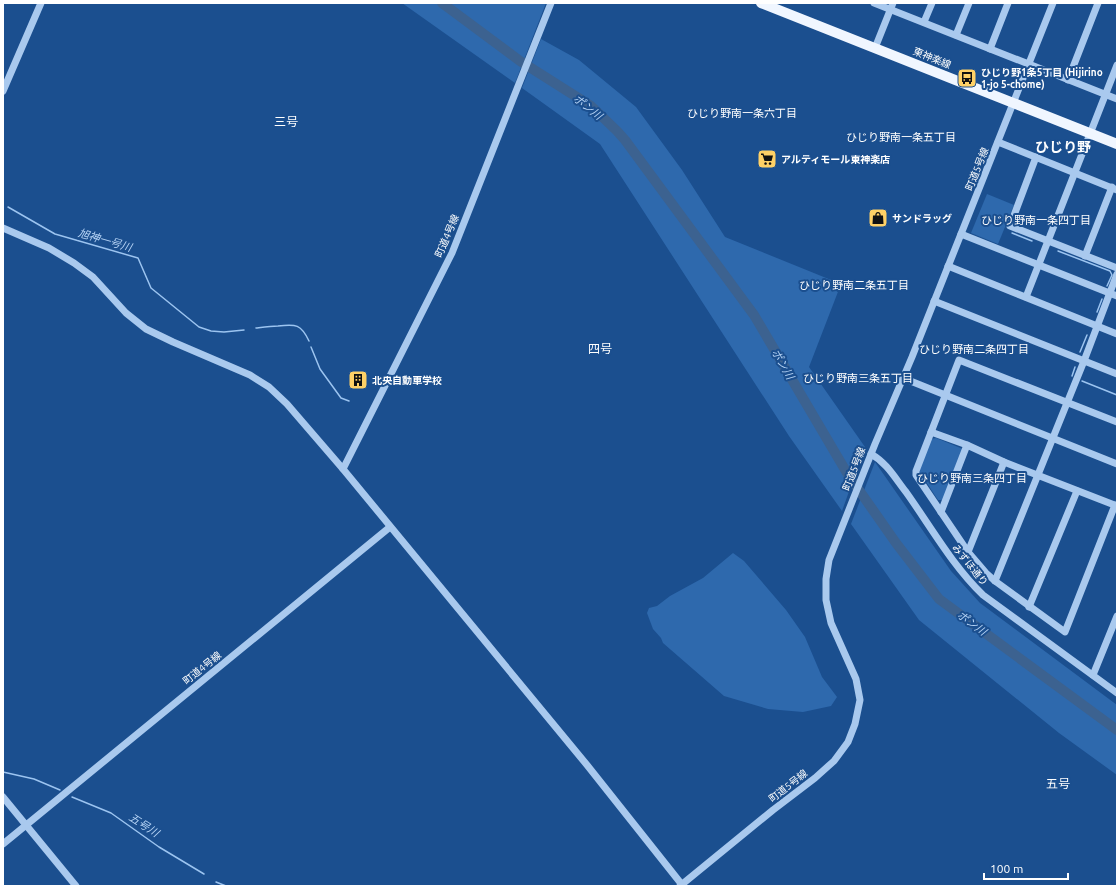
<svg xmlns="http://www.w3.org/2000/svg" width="1120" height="889" font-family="Ubuntu,'Noto Sans JP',sans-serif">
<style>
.green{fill:#2e69ad}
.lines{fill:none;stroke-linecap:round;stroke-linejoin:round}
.stream{stroke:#9cc4f0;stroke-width:1.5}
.river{stroke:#3c6290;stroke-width:10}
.minor{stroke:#a9c9ee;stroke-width:7}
.major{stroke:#f0f6ff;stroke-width:10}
.labels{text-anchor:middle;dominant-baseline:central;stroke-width:4;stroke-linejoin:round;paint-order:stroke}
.street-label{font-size:10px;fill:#fff;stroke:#1b4f8f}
.poi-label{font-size:10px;font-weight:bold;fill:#fff;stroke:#1b4f8f;text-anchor:start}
.water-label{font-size:11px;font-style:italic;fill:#b5d3f5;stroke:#1b4f8f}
.neighbourhood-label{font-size:11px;fill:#fff;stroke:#1b4f8f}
.quarter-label{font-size:12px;fill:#fff;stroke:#1b4f8f}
.district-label{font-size:14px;font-weight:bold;fill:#fff;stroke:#1b4f8f}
</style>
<rect width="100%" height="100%" fill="#1b4f8f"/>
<g class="green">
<path d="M402,3H546L515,83Z"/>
<path d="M541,39L579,60L636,107L682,170L725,237L841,284L809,367L865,447L842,511L789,436L600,144L522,88Z"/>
<path d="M987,194L1014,205L998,244L971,233Z"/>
<path d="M936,438L963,449L943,500H938L919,471L931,439Z"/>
<path d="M875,462L951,571L980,603L1117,705V775L1059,733L919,620L851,524Z"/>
<path d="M733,553L744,561L786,610L805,637L822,677L837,697L831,706L803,712L768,709L724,696L663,643L661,638L653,629L647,613L649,608L657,606L670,596L703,578Z"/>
</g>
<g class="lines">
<g class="stream">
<path d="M8,207L55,234L138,258L151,288L199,327L211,331L224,332L244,330"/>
<path d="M1012,233L1032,241"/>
<path d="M1058,251L1110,271L1112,275L1107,286"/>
<path d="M1097,312L1102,299"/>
<path d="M256,328C264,327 271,326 278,326C296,324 301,324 309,341"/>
<path d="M311,347L320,369L341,398L349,401"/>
<path d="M1080,352L1087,335"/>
<path d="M1072,376L1075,367"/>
<path d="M1082,381L1117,395"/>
<path d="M3,772L34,779L60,790"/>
<path d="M72,797L111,813L159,847L204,874"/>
<path d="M216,882L226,886"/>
</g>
<path class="river" d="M442,3L520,61L591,106L617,131L625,140L754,315L847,473L896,543L939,599L1117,730"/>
<g class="minor">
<path d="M874,3L1117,99"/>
<path d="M924,22L932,3"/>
<path d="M956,35L969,3"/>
<path d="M875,48L893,3"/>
<path d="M990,49L1008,3"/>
<path d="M1068,80L1098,3"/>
<path d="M3,91L41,3"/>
<path d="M998,142L1117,190"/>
<path d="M1036,157L1010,226L1117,268"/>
<path d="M3,228L49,248L74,263L93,277L126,313L146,329L173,342L250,375L269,387L287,404L343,469L587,765L683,886"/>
<path d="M961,234L1117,296"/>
<path d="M1085,256L1112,187"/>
<path d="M948,266L1117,334"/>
<path d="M1026,297L1117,65"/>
<path d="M934,301L1117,374"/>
<path d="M903,378L1117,464"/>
<path d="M931,432L967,445L1004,462L1117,506"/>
<path d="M871,454C887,463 895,478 906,492C931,527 952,565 983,595L1117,693"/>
<path d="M343,469L452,253L551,3"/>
<path d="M1115,505L1065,632L995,581L986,573L968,552L916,475V471L959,360L1117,422"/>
<path d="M941,512L967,445"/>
<path d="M968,552L1004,462"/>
<path d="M995,581L1084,361L1117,274"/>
<path d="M1029,607L1077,491"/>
<path d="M1093,675L1117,616"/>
<path d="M3,797L76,886"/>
<path d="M3,844L390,527"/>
<path d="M680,886L773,810L815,778L834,761L848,742L855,724L860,700L856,679L831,623L826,600V579L829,560L875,444L912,357L1053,3"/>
</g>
<path class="major" d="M761,3L1117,144"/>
</g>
<defs>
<g id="bus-square" transform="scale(1)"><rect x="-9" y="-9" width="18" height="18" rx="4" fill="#ffd166" stroke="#1b4f8f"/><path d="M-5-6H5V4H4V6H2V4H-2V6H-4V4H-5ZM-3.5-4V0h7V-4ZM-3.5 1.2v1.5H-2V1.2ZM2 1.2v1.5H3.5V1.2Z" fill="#111"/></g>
<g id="supermarket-square" transform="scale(1)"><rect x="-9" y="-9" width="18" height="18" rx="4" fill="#ffd166" stroke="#1b4f8f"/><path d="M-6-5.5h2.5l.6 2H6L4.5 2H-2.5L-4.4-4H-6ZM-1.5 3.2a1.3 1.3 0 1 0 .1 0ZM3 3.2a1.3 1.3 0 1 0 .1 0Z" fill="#111"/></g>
<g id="shop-square" transform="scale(1)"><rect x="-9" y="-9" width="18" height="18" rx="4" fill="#ffd166" stroke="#1b4f8f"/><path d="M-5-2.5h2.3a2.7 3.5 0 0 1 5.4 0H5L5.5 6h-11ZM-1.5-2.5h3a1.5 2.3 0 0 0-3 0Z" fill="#111"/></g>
<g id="building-square" transform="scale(1)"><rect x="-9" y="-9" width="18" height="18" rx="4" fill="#ffd166" stroke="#1b4f8f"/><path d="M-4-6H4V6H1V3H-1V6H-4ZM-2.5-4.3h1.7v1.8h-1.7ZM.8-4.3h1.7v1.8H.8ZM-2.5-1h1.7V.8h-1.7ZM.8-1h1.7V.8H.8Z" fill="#111"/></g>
</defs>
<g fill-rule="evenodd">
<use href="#bus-square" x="967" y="78"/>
<use href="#supermarket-square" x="767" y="159"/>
<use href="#shop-square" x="878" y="218"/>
<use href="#building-square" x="358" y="380"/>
</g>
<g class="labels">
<g class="street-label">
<text transform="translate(932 58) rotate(22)">東神楽線</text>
<text transform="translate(977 169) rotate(-68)">町道5号線</text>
<text transform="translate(447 236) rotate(-67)">町道4号線</text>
<text transform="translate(854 469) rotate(-69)">町道5号線</text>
<text transform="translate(970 565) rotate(51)">みずほ通り</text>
<text transform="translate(202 668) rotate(-39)">町道4号線</text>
<text transform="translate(788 786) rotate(-38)">町道5号線</text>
</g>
<g class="poi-label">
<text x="981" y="72">ひじり野1条5丁目 (Hijirino<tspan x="981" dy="12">1-jo 5-chome)</tspan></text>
<text x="781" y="159">アルティモール東神楽店</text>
<text x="892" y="218">サンドラッグ</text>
<text x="372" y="380">北央自動車学校</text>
</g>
<g class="water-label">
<text transform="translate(588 107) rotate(38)">ポン川</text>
<text transform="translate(105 240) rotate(16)">旭神一号川</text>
<text transform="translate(783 364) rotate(60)">ポン川</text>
<text transform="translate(972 623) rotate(36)">ポン川</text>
<text transform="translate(144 825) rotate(33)">五号川</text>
</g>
<g class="neighbourhood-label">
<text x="742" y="113">ひじり野南一条六丁目</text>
<text x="901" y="137">ひじり野南一条五丁目</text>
<text x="1036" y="220">ひじり野南一条四丁目</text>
<text x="854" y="285">ひじり野南二条五丁目</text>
<text x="974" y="349">ひじり野南二条四丁目</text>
<text x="858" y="378">ひじり野南三条五丁目</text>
<text x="972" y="478">ひじり野南三条四丁目</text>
</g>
<g class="quarter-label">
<text x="286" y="121">三号</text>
<text x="600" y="348">四号</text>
<text x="1058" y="783">五号</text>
</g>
<g class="district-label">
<text x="1063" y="147">ひじり野</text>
</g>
</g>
<rect width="1120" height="889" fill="none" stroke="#ffffff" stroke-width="8"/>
<path d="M984 873v6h84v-6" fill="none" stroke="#ffffff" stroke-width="2"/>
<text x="990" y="873" font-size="12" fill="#ffffff" stroke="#1b4f8f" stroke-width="3" paint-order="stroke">100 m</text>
</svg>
